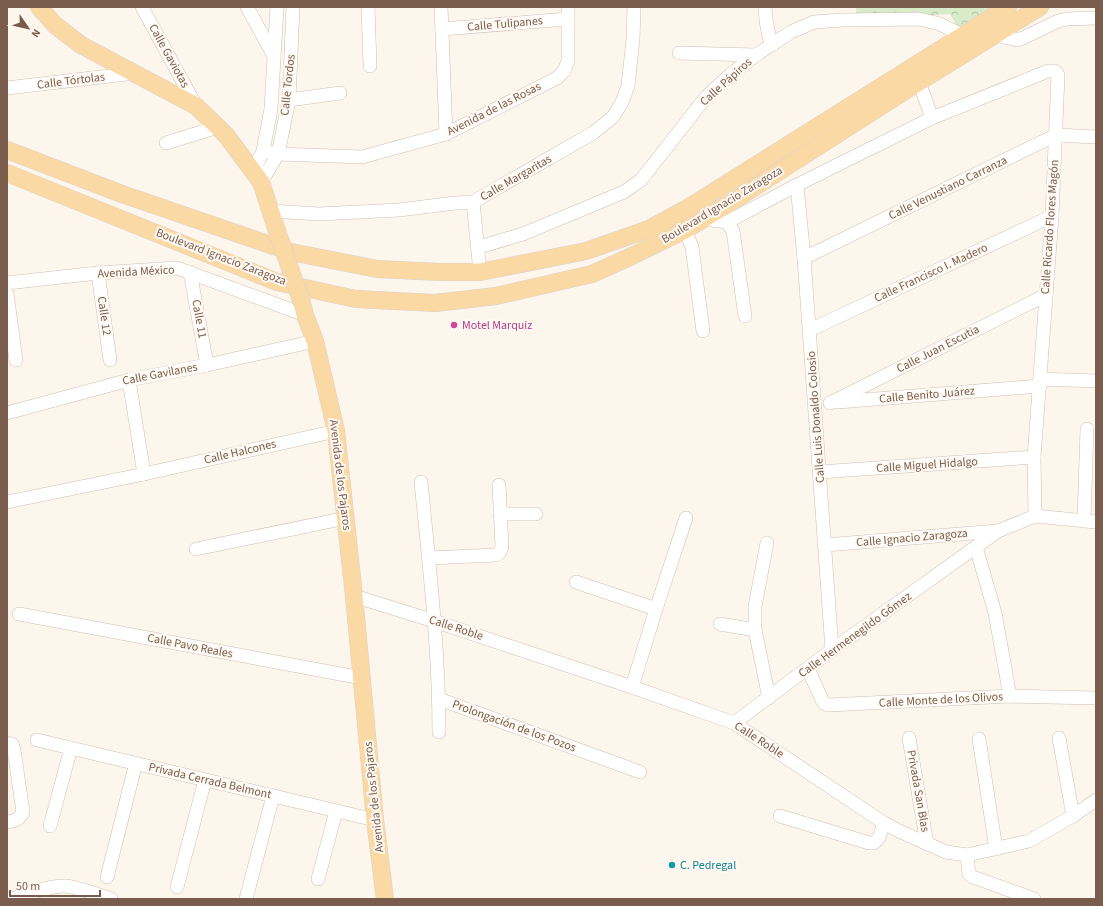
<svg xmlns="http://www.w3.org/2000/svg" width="1103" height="906" font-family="'Source Sans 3',sans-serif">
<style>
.park{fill:url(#park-crowns)}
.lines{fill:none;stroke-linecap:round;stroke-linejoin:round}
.minor-casing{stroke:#d1beb0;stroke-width:14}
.major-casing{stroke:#dad1cd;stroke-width:18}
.minor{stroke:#fff;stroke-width:13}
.major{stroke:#fbd9a5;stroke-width:17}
.major-bridge-casing{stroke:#dad1cd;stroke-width:18;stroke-linecap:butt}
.major-bridge{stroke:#fbd9a5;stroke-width:17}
.hotel-dot{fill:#d1479c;stroke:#fffaf3;stroke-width:1.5}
.culture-dot{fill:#0f9aa8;stroke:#fffaf3;stroke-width:1.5}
.labels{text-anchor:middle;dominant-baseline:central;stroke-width:4;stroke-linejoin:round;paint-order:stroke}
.street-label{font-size:12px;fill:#7a5c4d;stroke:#fffaf3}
.hotel-label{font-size:12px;fill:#b23c85;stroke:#fffaf3;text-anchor:start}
.culture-label{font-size:12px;fill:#0d838f;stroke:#fffaf3;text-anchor:start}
</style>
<defs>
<pattern id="park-crowns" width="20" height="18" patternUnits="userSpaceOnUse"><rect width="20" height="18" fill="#d8ecc9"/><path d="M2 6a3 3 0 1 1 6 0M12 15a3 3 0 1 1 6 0" fill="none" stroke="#b4c2a5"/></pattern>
</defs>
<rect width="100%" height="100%" fill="#fdf6ec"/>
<path class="park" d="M856,7H1006L962,35L950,14L857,19Z"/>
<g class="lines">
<g class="minor-casing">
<g id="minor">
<path d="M142,7L196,106"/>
<path d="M247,7L274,56"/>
<path d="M368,7L370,66"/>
<path d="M441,7L446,134"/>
<path d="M765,7C766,21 767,32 772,45"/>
<path d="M442,29L568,19"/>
<path d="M996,35L1017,40L1023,38L1058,21L1067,19L1096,18"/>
<path d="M679,53L756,55"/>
<path d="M919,82L932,118"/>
<path d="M7,88L135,73"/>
<path d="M289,100L340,93"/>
<path d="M166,143L218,127"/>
<path d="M263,151L278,154L362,157L446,134L557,78L564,71L568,61V7"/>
<path d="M253,172L263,151L271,109L277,7"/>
<path d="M261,182L278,154L289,100L293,7"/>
<path d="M797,185L804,258L832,650"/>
<path d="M473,202L480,272"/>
<path d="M270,211L319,214L399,210L455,203L473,202L593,133L613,117L622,102L628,86L633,39L634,7"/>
<path d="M703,219L727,222L797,185L932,118L1048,71H1055L1058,75L1052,216L1034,457L1035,516"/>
<path d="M727,222L733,231L745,316"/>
<path d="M685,230L692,247L703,331"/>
<path d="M479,247L523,234L624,192L641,180L706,97L731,74L756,55L791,32L814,22L843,20L919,19L940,24L962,35"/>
<path d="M804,258L1056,135L1096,137"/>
<path d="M190,272L207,365"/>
<path d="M98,273L110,360"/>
<path d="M7,283L98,273L177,268L305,315"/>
<path d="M7,294L16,360"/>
<path d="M810,330L1052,216"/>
<path d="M1040,379L1096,381"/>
<path d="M129,380L144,474"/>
<path d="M838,402L1040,386"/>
<path d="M830,403L1046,295"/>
<path d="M7,413L129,380L207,365L315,341"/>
<path d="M820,472L1034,457"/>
<path d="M421,482C429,564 439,648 439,732"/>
<path d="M7,502L144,474L336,431"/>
<path d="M500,514H536"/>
<path d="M1084,521L1087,429"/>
<path d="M767,543L755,606V630L769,698"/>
<path d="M825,545L998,531"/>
<path d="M976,547L995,613L1010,696"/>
<path d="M196,549L346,518"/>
<path d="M429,558L496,555L500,552L502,546L499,485"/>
<path d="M576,582L656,609"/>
<path d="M354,596L434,621L632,687L734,723L884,823L899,831L946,852L967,855L1029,841L1073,816L1096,800"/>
<path d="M19,614L362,678"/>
<path d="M720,624L755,630"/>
<path d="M808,669L822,700L825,704L829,705L1010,696L1096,698"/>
<path d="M632,687L656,609L686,518"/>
<path d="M439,699L640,772"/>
<path d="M734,723L832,650L998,531L1035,516L1096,522"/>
<path d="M909,738L927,844"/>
<path d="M1059,738L1073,816"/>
<path d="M979,739L996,849"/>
<path d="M37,740L375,820"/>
<path d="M7,743L12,744L14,750L23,812C19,820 15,821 7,822"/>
<path d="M780,816L869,843H874L879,838L884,823"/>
<path d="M50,826L71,748"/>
<path d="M967,855L969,874L973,877L1034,899"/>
<path d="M107,877L136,763"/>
<path d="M318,879L336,811"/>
<path d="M177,887L205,780"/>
<path d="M11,899C26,895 50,885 66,886C81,888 96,894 111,899"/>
<path d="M246,899L273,796"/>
</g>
</g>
<g class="major-casing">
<g id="major">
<path d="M39,7L55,25L81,45L196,106L226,135L261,182L275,225"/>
<path d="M7,150L122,194L291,252L377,269L440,272H480L586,251L649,229L686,209L1008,7"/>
<path d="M7,173L277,282L356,299L435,303L496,296L592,274L634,255L685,230L725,206L919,82L1040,7"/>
<path d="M302,303L305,315L315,341L336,431L354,596L375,820L385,899"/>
</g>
</g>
<use href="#minor" class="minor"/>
<use href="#major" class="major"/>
<g class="major-bridge-casing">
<path id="major-bridge" d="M275,225L302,303"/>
</g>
<use href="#major-bridge" class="major-bridge"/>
</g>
<circle class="hotel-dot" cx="454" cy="325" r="4"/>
<circle class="culture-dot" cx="672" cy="865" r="4"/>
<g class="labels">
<g class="street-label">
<text transform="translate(505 24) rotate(-5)">Calle Tulipanes</text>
<text transform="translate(169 56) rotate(61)">Calle Gaviotas</text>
<text transform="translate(71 81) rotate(-7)">Calle Tórtolas</text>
<text transform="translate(726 82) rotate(-42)">Calle Pápiros</text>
<text transform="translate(288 85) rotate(-84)">Calle Tordos</text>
<text transform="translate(494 109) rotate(-27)">Avenida de las Rosas</text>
<text transform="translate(516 178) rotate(-30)">Calle Margaritas</text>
<text transform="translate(948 188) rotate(-26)">Calle Venustiano Carranza</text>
<text transform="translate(722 205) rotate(-31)">Boulevard Ignacio Zaragoza</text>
<text transform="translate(1050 227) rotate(-86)">Calle Ricardo Flores Magón</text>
<text transform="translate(221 257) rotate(21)">Boulevard Ignacio Zaragoza</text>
<text transform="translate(136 272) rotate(-3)">Avenida México</text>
<text transform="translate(931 273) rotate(-25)">Calle Francisco I. Madero</text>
<text transform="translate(104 316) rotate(82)">Calle 12</text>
<text transform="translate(199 319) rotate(80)">Calle 11</text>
<text transform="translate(938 349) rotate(-27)">Calle Juan Escutia</text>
<text transform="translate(160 374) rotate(-11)">Calle Gavilanes</text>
<text transform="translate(927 395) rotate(-5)">Calle Benito Juárez</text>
<text transform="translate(816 417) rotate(-94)">Calle Luis Donaldo Colosio</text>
<text transform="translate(240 452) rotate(-13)">Calle Halcones</text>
<text transform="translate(927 465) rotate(-4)">Calle Miguel Hidalgo</text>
<text transform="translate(340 475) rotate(83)">Avenida de los Pajaros</text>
<text transform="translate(912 538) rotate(-5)">Calle Ignacio Zaragoza</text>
<text transform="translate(456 628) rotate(18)">Calle Roble</text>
<text transform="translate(855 635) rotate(-36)">Calle Hermenegildo Gómez</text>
<text transform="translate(190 646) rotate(11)">Calle Pavo Reales</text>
<text transform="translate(941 700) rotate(-3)">Calle Monte de los Olivos</text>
<text transform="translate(514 726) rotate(20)">Prolongación de los Pozos</text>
<text transform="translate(759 740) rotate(33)">Calle Roble</text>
<text transform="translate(210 781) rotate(13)">Privada Cerrada Belmont</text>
<text transform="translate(918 791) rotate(80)">Privada San Blas</text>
<text transform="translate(374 797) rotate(-96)">Avenida de los Pajaros</text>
</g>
<g class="hotel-label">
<text x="462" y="325">Motel Marquiz</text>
</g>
<g class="culture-label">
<text x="680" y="865">C. Pedregal</text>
</g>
</g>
<rect width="1103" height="906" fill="none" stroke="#7a5c4d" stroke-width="16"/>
<g transform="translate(28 28) rotate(124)" stroke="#fffaf3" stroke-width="3" paint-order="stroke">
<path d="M0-3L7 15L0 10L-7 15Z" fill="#7a5c4d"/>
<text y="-6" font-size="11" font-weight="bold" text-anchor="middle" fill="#7a5c4d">N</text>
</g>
<path d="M10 890v6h90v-6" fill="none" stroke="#7a5c4d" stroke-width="2"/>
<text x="16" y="890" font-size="12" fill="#7a5c4d" stroke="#fffaf3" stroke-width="3" paint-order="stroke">50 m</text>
</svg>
